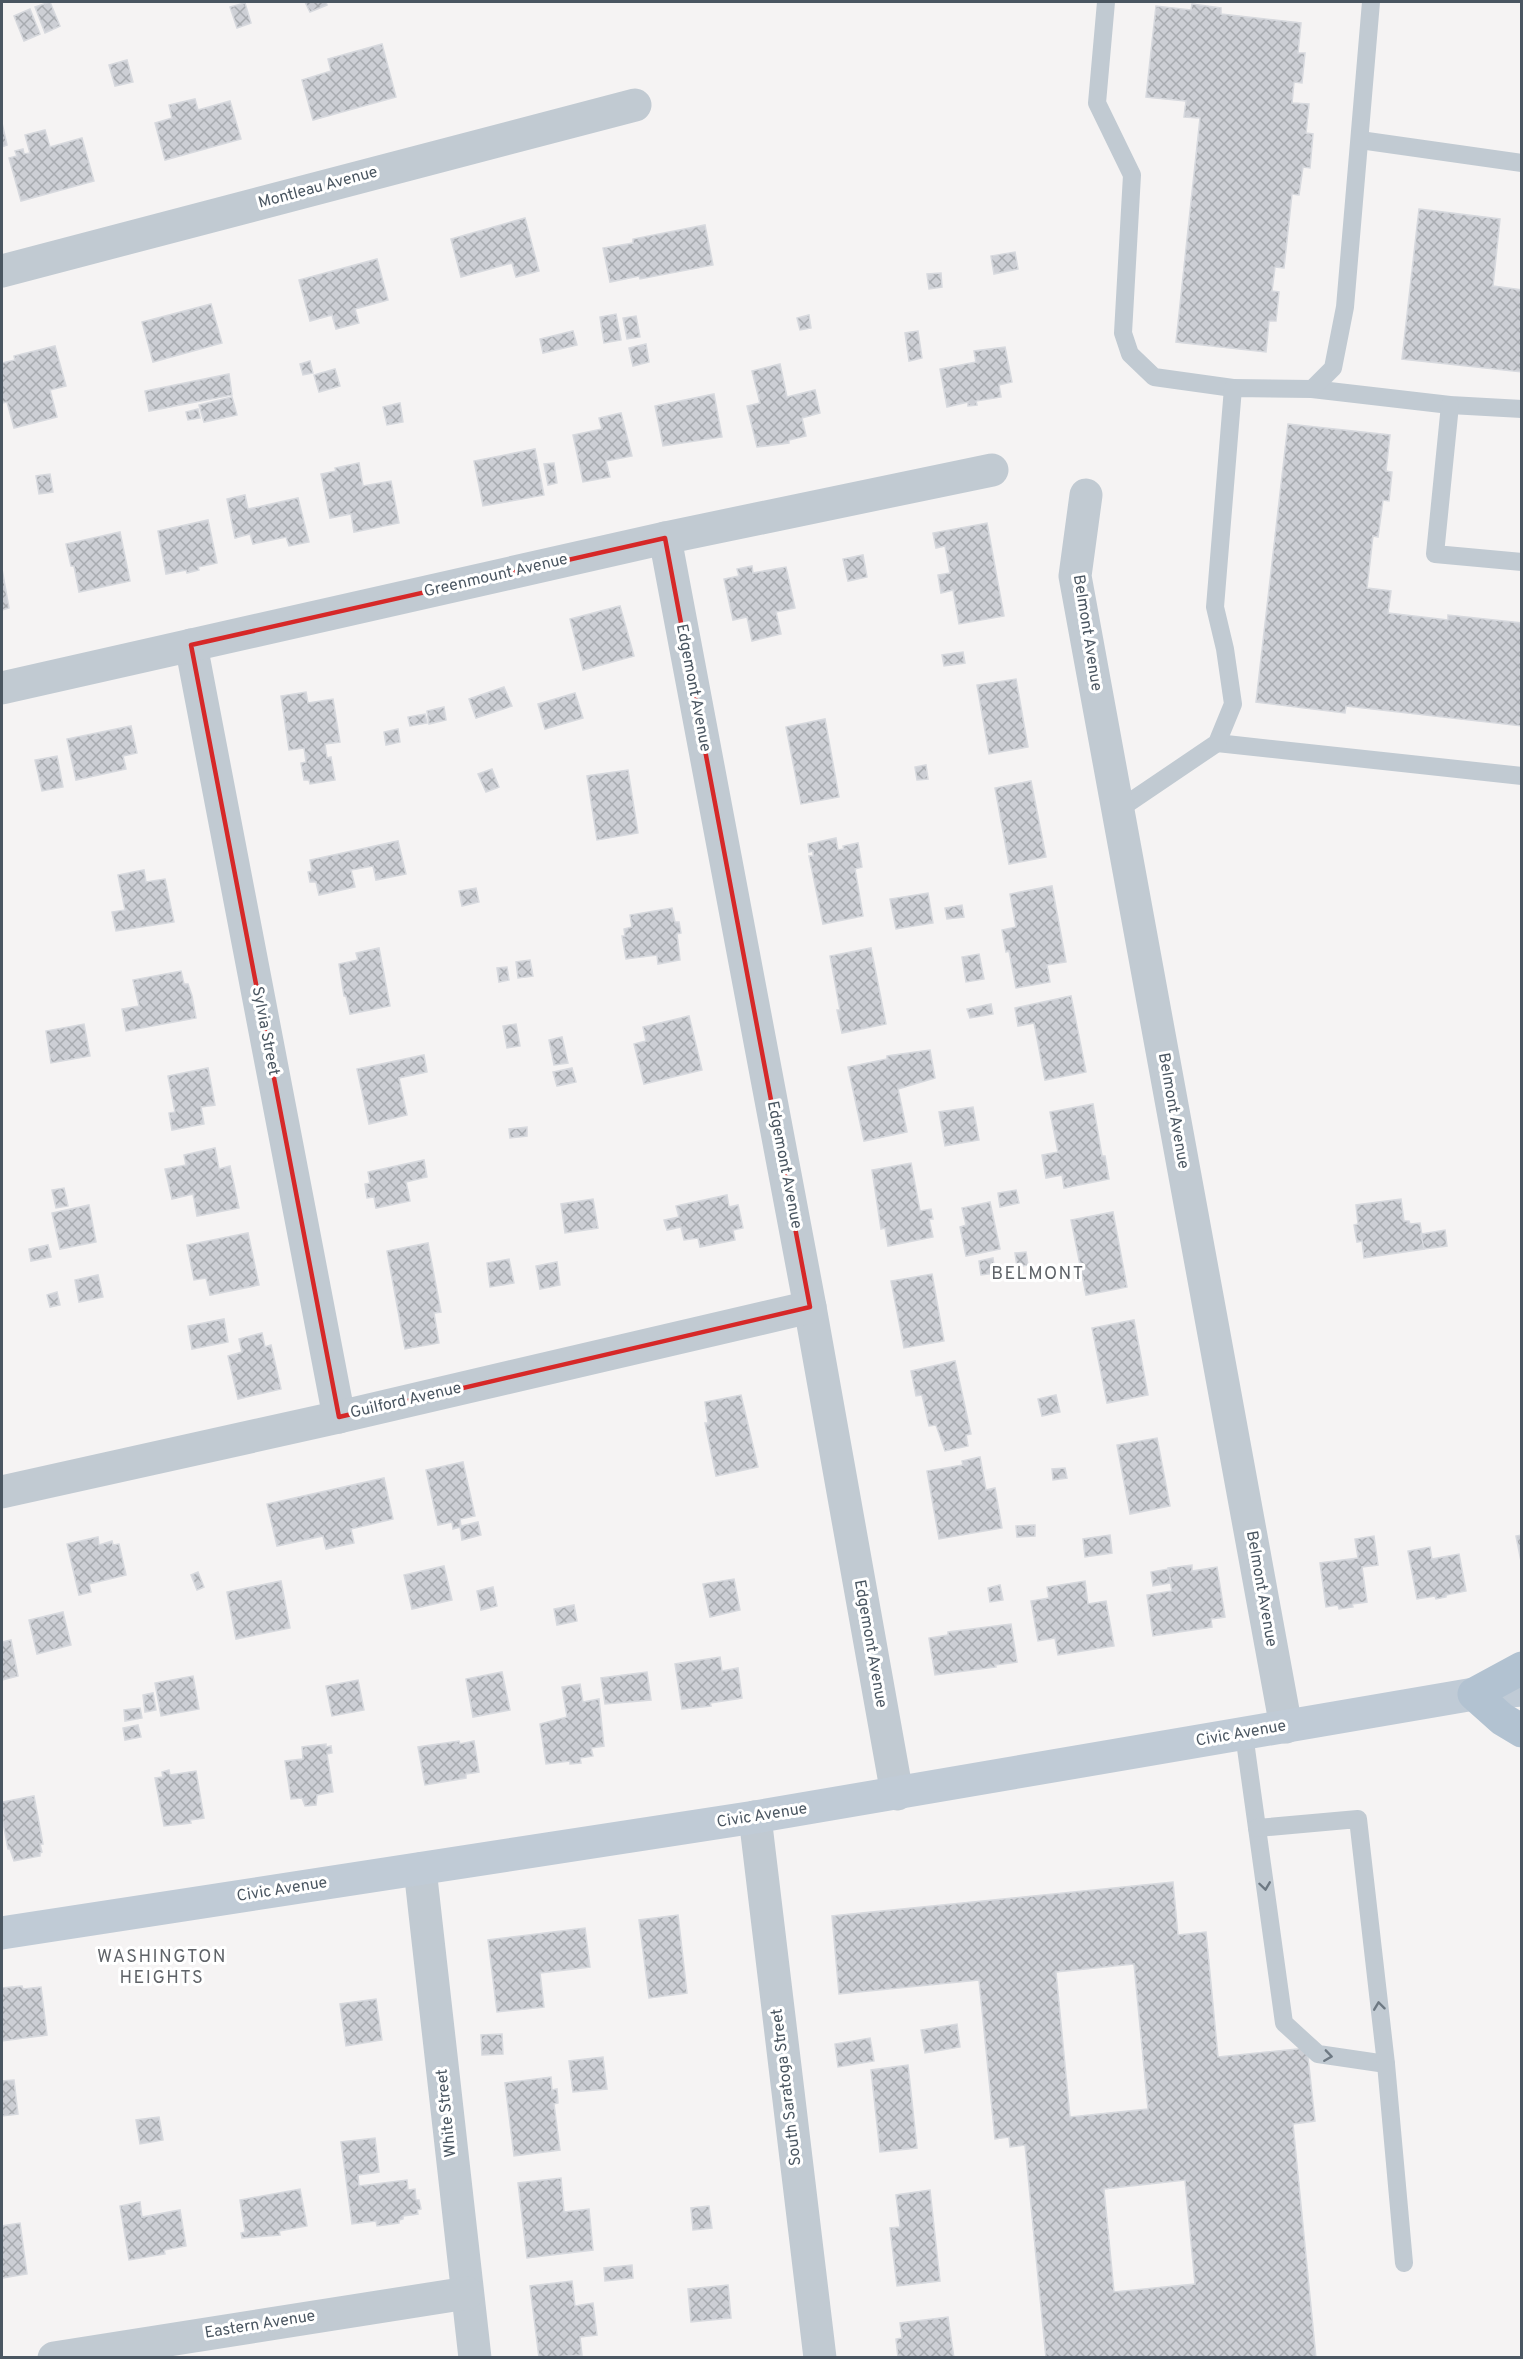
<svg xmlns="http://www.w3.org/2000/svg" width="1523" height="2359" font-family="Overpass,sans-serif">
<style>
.building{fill:url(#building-cross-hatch);stroke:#d7d9de;stroke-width:1.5;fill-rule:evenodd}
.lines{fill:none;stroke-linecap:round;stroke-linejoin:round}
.lane{stroke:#c1cad2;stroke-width:18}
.street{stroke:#c1cad2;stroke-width:33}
.secondary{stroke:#c0cbd6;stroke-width:33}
.primary{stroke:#b2c2d1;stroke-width:33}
.oneway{stroke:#6e7983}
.marked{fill:none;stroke:#d62828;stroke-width:4.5;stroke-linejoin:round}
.labels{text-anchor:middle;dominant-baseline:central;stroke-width:6;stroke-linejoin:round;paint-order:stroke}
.street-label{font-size:16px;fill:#4a5661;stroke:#fff}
.neighbourhood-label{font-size:18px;letter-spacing:1.5px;fill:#5f6368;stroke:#fff}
</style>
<defs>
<pattern id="building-cross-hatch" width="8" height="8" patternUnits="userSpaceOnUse" patternTransform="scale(1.5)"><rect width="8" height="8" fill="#cdcfd5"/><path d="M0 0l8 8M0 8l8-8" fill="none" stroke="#a8abb0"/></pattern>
</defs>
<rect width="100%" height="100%" fill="#f5f3f3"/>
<g class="building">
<path d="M50,2L60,26L45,33L35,7Z"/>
<path d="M305,2H326L327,5L310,12Z"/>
<path d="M245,3L251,23L237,28L230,7Z"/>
<path d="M1192,4L1221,8V14L1301,23L1298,53H1305L1302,83L1294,82L1292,103L1309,104L1306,133L1313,134L1310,168L1303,167L1299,195L1292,194L1284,268L1275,267L1272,291L1279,292L1276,321H1269L1266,352L1176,342L1200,118L1184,117L1186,101L1146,97L1156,6L1191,10Z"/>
<path d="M30,9L40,34L24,41L14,16Z"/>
<path d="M382,44L396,97L313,120L302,80L331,71L328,59Z"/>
<path d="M127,60L133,82L115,86L109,65Z"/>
<path d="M195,99L198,110L230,101L241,139L165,160L155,123L172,118L169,105Z"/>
<path d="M2,123L7,145L2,147Z"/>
<path d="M45,130L50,147L82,138L94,181L21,201L9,158L17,156L15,151L23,149L24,154L30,153L25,135Z"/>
<path d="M1419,209L1500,219L1493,286L1522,290V372L1402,359Z"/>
<path d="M525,218L539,271L516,277L512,263L461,277L451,239Z"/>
<path d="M705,225L713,265L640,279L639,276L610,282L603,248L633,243V239Z"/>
<path d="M1015,252L1018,269L994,274L991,256Z"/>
<path d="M377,259L388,300L355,309L359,323L336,329L332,315L310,321L299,280Z"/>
<path d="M941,273L942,287L929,289L927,274Z"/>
<path d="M211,304L222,343L153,362L142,322Z"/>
<path d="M616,314L621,340L604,343L600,317Z"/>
<path d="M809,315L811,328L800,330L797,318Z"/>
<path d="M636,316L640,337L627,339L623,318Z"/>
<path d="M573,331L577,345L543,353L540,339Z"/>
<path d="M918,331L922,358L909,361L905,333Z"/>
<path d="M646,344L649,362L633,366L629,348Z"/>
<path d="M55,346L66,386L50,390L57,417L14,428L7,402L2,403V363L15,360L14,356Z"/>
<path d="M1005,347L1012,382L999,385L1001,397L976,401L977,405L968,406V402L947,407L940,369L976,362L974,351Z"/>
<path d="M310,361L313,373L303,375L300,364Z"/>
<path d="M780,364L787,397L815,390L820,413L802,418L806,436L789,440V443L757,447L747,406L760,403L752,371Z"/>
<path d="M335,369L340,386L319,392L314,375Z"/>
<path d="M229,374L232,395L149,411L145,391Z"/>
<path d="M714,394L722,437L663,446L655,406Z"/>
<path d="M232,397L237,415L204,422L199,405Z"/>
<path d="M400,403L403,422L387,425L383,407Z"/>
<path d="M198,409L200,418L188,420L186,412Z"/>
<path d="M621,413L632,456L606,461L610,477L583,482L573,435L602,429L599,418Z"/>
<path d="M1288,424L1390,435L1386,471L1392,472L1389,501L1383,500L1378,537L1373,536L1367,588L1391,591L1388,613L1448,620V615L1522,623V726L1346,706L1345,713L1256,702Z"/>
<path d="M535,449L544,495L483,506L474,461Z"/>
<path d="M359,463L363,486L391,481L399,523L354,532L351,514L330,518L321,474L336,471L335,468Z"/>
<path d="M554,463L557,483L548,485L544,464Z"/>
<path d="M50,474L53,492L39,494L36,476Z"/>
<path d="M245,495L248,509L298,498L309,542L289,546L286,537L253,544L250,534L235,538L227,499Z"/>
<path d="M208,520L217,563L198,567L199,570L187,573L186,570L166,574L158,531Z"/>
<path d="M987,523L1004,616L959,624L953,590L941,593L938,575L950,573L945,546L936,548L933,533Z"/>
<path d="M120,532L130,581L79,592L74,566H71L66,544Z"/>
<path d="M863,555L867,577L848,581L843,559Z"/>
<path d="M752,566L753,573L786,567L795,608L776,612L781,634L752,641L747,617L733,620L724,579L739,576L737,569Z"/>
<path d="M2,569L9,608L2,610Z"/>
<path d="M620,606L634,656L583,670L570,619Z"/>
<path d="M963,652L965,663L944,666L942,655Z"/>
<path d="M1016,679L1028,747L989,754L977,685Z"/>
<path d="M504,687L512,706L476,718L469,699Z"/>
<path d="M306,692L308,703L333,699L340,742L325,744L327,758L331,757L335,780L310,784L309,780H304L301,763L306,762L304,748L289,750L281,696Z"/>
<path d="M575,693L583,718L545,729L538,704Z"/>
<path d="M444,707L446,720L429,724L427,711Z"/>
<path d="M425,714L427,723L410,726L408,717Z"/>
<path d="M825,719L839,797L801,804L786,727Z"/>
<path d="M131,726L137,753L123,756L126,769L76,780L67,739Z"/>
<path d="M398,729L400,742L386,745L384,732Z"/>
<path d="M57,756L63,787L42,791L35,760Z"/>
<path d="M926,765L928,779L917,780L915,767Z"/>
<path d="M492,769L499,787L486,792L478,774Z"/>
<path d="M628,770L638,833L597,840L587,776Z"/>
<path d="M1031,781L1046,857L1009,864L995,788Z"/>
<path d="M836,838L838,850L844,849L843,846L858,843L862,867L855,869L863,916L823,924L809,856H813V851L809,852L808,844Z"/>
<path d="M398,841L406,874L376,880L373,866L351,870L355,887L319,895L316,882H310L308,872L312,871L310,860Z"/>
<path d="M144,870L146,882L165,879L174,922L116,931L112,912L125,910L118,875Z"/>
<path d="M1052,886L1066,962L1047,965L1050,982L1016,988L1009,951L1006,952L1002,930L1016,927L1010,894Z"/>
<path d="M476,888L479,902L462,906L459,891Z"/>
<path d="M928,893L933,923L896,929L890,899Z"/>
<path d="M962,905L964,917L947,919L945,908Z"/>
<path d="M672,908L675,922H679L681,933L677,934L680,960L658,964L657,955L626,959L622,936H625L624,929L632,927L630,915Z"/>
<path d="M379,948L390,1006L350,1014L346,996H344L339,964L358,960L356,953Z"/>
<path d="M871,948L886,1024L842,1033L837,1010H840L830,956Z"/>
<path d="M979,954L984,979L966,982L962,957Z"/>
<path d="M530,960L533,976L518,978L516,962Z"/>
<path d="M507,967L509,980L499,982L497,968Z"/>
<path d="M181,971L184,984H188L192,996L196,1018L126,1031L122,1009L139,1006L133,980Z"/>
<path d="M1071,996L1086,1072L1045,1080L1034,1023L1018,1026L1015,1008Z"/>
<path d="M991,1004L993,1014L970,1018L967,1009Z"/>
<path d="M689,1016L702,1070L644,1084L634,1044L646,1041L643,1027Z"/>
<path d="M84,1024L90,1056L51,1063L46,1031Z"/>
<path d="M516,1024L520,1046L507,1048L503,1026Z"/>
<path d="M562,1037L568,1063L554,1065L549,1040Z"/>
<path d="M930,1050L935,1078L898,1089L907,1132L864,1141L848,1067L887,1059V1056Z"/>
<path d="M424,1055L427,1072L399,1078L407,1115L369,1124L357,1069Z"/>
<path d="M208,1068L215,1105L201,1107L204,1124L172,1130L169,1113L175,1112L168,1076Z"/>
<path d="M572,1068L576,1082L557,1086L553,1072Z"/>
<path d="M1093,1104L1102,1156H1105L1109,1179L1064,1188L1062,1175L1046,1178L1042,1155L1058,1152L1050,1112Z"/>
<path d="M973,1107L979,1140L945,1146L939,1112Z"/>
<path d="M527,1127V1136L510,1138L509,1129Z"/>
<path d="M215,1148L219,1169L230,1166L239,1208L197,1216L193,1194L172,1199L165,1169L186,1165L184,1155Z"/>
<path d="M424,1160L427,1177L406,1182L410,1201L376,1208L374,1197L367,1198L365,1184L370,1183L368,1172Z"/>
<path d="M911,1163L920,1211L931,1209L933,1219H929L933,1237L888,1246L885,1228L881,1229L872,1170Z"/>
<path d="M64,1188L68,1206L56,1208L52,1190Z"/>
<path d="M1016,1190L1019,1203L1000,1207L998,1193Z"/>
<path d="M727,1195L729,1207L738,1205L743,1228L733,1230L735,1240L700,1247L698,1238L684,1240L681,1227L667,1230L664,1220L679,1217L676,1206Z"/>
<path d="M593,1199L598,1228L565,1233L561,1204Z"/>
<path d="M1401,1199L1404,1221H1409L1410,1224L1420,1223L1424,1249L1364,1258L1362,1241L1357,1242L1354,1225L1358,1224L1356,1205Z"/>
<path d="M990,1202L1000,1249L966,1256L960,1227L966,1225L962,1208Z"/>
<path d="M89,1205L96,1242L60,1249L52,1213Z"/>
<path d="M1113,1212L1127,1287L1086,1295L1071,1220Z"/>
<path d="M1445,1230L1447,1246L1424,1249L1421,1234Z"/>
<path d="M248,1233L259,1285L210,1295L206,1278L194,1280L187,1245Z"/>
<path d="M428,1243L441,1312L434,1313L439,1343L405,1349L387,1251Z"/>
<path d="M48,1245L51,1257L31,1261L29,1249Z"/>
<path d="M1026,1252L1028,1265L1017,1267L1015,1253Z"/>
<path d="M993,1258L995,1273L981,1275L979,1261Z"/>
<path d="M509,1259L514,1283L490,1287L487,1263Z"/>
<path d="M557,1262L560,1285L540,1289L536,1266Z"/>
<path d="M932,1274L944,1341L904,1348L891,1281Z"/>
<path d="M98,1275L103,1297L79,1302L75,1280Z"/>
<path d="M57,1292L60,1305L50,1307L47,1295Z"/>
<path d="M224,1319L228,1342L192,1349L188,1326Z"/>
<path d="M1134,1320L1148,1395L1107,1403L1092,1328Z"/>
<path d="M262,1333L265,1347L271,1345L281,1389L238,1399L228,1356L242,1352L239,1339Z"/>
<path d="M955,1361L971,1434L966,1435L968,1446L945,1451L936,1425L929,1426L922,1395L916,1396L911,1371Z"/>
<path d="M741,1395L758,1467L716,1476L705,1423H708L705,1402Z"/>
<path d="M1056,1395L1060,1412L1042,1416L1038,1399Z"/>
<path d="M1157,1438L1170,1506L1130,1514L1117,1445Z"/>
<path d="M980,1457L986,1490L995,1488L1002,1528L939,1539L927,1471L963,1465L962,1461Z"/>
<path d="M463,1462L475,1516L460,1519L461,1526L478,1522L481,1535L462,1540L460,1527L453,1529L452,1522L438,1525L426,1470Z"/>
<path d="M1065,1468L1067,1478L1053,1480L1052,1469Z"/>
<path d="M384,1478L393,1519L351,1529L354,1543L326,1549L323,1536L277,1546L267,1504Z"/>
<path d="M1035,1525V1536L1017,1537L1016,1526Z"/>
<path d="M1110,1535L1112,1553L1085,1557L1083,1539Z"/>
<path d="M1522,1535V1566L1516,1536Z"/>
<path d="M1374,1536L1378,1565L1362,1567L1367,1602L1352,1604L1353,1607L1339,1609L1338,1605L1326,1607L1320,1563L1358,1558L1355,1539Z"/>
<path d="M98,1537L99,1545L112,1541L113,1545L119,1544L126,1575L89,1584L91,1592L79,1595L67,1544Z"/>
<path d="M1430,1547L1432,1559L1459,1554L1466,1591L1446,1595V1597L1436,1599L1435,1596L1417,1599L1408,1551Z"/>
<path d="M1192,1565V1571L1217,1567L1225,1617L1211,1619L1212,1627L1153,1636L1147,1595L1172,1591L1168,1568Z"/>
<path d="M444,1566L452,1600L412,1609L404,1575Z"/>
<path d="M1168,1569L1171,1583L1153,1586L1151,1572Z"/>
<path d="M198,1572L204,1587L197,1590L191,1575Z"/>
<path d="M734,1579L740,1610L710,1617L703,1584Z"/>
<path d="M281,1581L290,1628L236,1639L227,1592Z"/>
<path d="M1085,1581L1088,1604L1106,1601L1114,1646L1058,1655L1055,1638L1038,1641L1031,1601L1049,1598L1047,1587Z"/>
<path d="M1000,1585L1003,1600L990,1602L988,1588Z"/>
<path d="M493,1587L497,1606L481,1610L477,1591Z"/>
<path d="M574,1605L577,1621L557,1625L554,1609Z"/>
<path d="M63,1612L71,1645L37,1654L29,1620Z"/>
<path d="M1011,1624L1017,1662L995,1665L996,1667L935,1675L929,1638L948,1635V1632Z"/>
<path d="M11,1640L18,1676L2,1680V1642Z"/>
<path d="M720,1657L722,1671L738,1668L742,1698L710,1703L711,1706L682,1709L675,1664Z"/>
<path d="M502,1672L510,1710L473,1717L466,1679Z"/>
<path d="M647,1672L651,1700L605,1704L601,1678Z"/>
<path d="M193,1676L199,1709L161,1716L155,1683Z"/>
<path d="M358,1680L364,1710L332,1716L326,1686Z"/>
<path d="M580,1684L583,1702L599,1699L604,1746L591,1748L593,1756L580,1758L581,1763L570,1764V1761L546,1764L540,1724L567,1717L562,1687Z"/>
<path d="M153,1693L156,1710L145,1712L143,1695Z"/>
<path d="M140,1708L142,1718L125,1721L124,1710Z"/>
<path d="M138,1725L141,1737L125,1740L123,1728Z"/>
<path d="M459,1741L460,1744L474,1741L479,1772L466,1774V1778L425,1785L418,1747Z"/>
<path d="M326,1744V1747L331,1746L332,1753L327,1754L333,1792L317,1795L316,1805L305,1806L302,1798L291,1799L285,1761L303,1759L302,1747Z"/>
<path d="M169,1770L170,1775L196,1771L204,1818L190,1820L191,1823L164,1826L155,1778L163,1777L162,1772Z"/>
<path d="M34,1796L43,1844H40L42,1852L40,1853V1856L14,1861L10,1849H8L2,1817V1802Z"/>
<path d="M1173,1882L1178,1935L1206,1932L1218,2057L1307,2048L1315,2121L1293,2124L1316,2358H1046L1025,2145L1010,2147L1009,2137L995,2139L979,1980L839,1994L832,1916ZM1134,1964L1148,2109L1070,2117L1056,1972ZM1185,2180L1195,2284L1114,2292L1104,2189Z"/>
<path d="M678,1915L687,1993L649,1998L639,1920Z"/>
<path d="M585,1928L590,1967L540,1973L544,2007L497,2012L488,1940Z"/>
<path d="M22,1986L23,1989L41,1987L47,2035L2,2041V1988Z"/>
<path d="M376,1999L382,2040L346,2046L340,2004Z"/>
<path d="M957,2024L960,2047L925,2053L921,2030Z"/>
<path d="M502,2034L503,2054L482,2055L481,2035Z"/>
<path d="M870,2038L874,2061L838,2067L835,2044Z"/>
<path d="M603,2057L607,2089L573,2092L569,2061Z"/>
<path d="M908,2065L917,2148L880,2152L871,2070Z"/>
<path d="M551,2077L552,2090L557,2089L558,2103L554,2104L560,2150L514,2156L505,2083Z"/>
<path d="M14,2080L18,2114L2,2116V2081Z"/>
<path d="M159,2117L163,2140L140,2144L136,2120Z"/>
<path d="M375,2138L379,2172L358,2175L359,2186L407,2180L408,2190L415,2189L416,2200H419L421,2209L417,2210L418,2214L403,2216V2219L399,2220V2223L377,2226L376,2221L352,2224L341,2142Z"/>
<path d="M561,2178L564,2212L589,2209L593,2250L527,2258L518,2183Z"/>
<path d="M300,2189L307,2226L279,2231L280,2235L242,2238L241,2233L245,2232L240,2200Z"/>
<path d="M930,2190L940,2281L897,2286L890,2228L900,2227L896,2195Z"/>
<path d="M140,2202L142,2217L180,2210L186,2246L164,2250L165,2254L129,2260L120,2206Z"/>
<path d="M709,2206L712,2228L693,2230L691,2208Z"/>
<path d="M20,2223L27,2274L2,2278V2226Z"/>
<path d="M632,2265L633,2278L605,2281L604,2268Z"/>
<path d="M572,2281L575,2306L593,2303L597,2335L580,2337L582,2355L539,2358L530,2286Z"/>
<path d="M728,2285L731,2318L691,2322L688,2289Z"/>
<path d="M948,2317L954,2358H898L896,2339L902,2338L900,2323Z"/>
</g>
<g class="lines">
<g class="lane">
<path d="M1106,2L1097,103L1132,175L1123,333L1130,354L1154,377L1233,388"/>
<path d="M1360,140L1522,163"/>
<path d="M1312,389L1450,405L1522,409"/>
<path d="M1450,405L1435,554L1522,562"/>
<path d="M1217,743L1522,776"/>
<path d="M1118,810L1217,743L1233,704L1225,649L1215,607L1233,388L1312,389L1333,368L1345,307L1371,2"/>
<path d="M1244,1734L1284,2023L1318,2054L1386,2064"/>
<path d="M1257,1828L1358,1819L1386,2064L1404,2263"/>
</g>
<g class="street">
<path d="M2,271L635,105"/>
<path d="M1086,495L1075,576L1286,1727"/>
<path d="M665,538L810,1307L897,1794"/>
<path d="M191,645L339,1417"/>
<path d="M2,688L665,538L992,470"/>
<path d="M2,1492L339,1417L810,1307"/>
<path d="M755,1817L820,2358"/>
<path d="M420,1869L475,2358"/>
<path d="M54,2358L467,2293"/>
</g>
<path class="secondary" d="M2,1933L755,1817L1474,1694L1522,1690"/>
<path class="primary" d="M1522,1668L1474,1694L1502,1719L1522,1731"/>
</g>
<defs><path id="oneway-chevron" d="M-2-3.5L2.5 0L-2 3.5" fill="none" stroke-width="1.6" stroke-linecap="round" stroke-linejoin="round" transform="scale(1.5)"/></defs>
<g class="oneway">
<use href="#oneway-chevron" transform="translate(1265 1886) rotate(82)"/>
<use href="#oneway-chevron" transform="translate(1379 2006) rotate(-97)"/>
<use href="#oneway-chevron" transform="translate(1328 2056) rotate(8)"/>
</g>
<path class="marked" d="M665,538L810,1307L339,1417L191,645Z"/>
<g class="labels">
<g class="street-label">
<text transform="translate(318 188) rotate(-15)">Montleau Avenue</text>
<text transform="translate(496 576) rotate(-13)">Greenmount Avenue</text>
<text transform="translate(1087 633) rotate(81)">Belmont Avenue</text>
<text transform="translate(693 688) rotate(79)">Edgemont Avenue</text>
<text transform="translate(265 1031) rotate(79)">Sylvia Street</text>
<text transform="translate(1173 1111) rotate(80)">Belmont Avenue</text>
<text transform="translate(784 1165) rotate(79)">Edgemont Avenue</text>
<text transform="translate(406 1401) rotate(-13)">Guilford Avenue</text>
<text transform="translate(1261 1589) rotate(80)">Belmont Avenue</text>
<text transform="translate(870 1644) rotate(80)">Edgemont Avenue</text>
<text transform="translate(1241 1734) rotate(-10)">Civic Avenue</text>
<text transform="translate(762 1816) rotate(-9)">Civic Avenue</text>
<text transform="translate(282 1890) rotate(-9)">Civic Avenue</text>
<text transform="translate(787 2087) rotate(-97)">South Saratoga Street</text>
<text transform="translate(447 2113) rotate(-96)">White Street</text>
<text transform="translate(260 2325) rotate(-9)">Eastern Avenue</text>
</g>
<g class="neighbourhood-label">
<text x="1038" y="1274">BELMONT</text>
<text x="162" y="1957">WASHINGTON<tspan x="162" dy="21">HEIGHTS</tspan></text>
</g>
</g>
<rect width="1523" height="2359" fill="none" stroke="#4a5661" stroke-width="6"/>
</svg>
